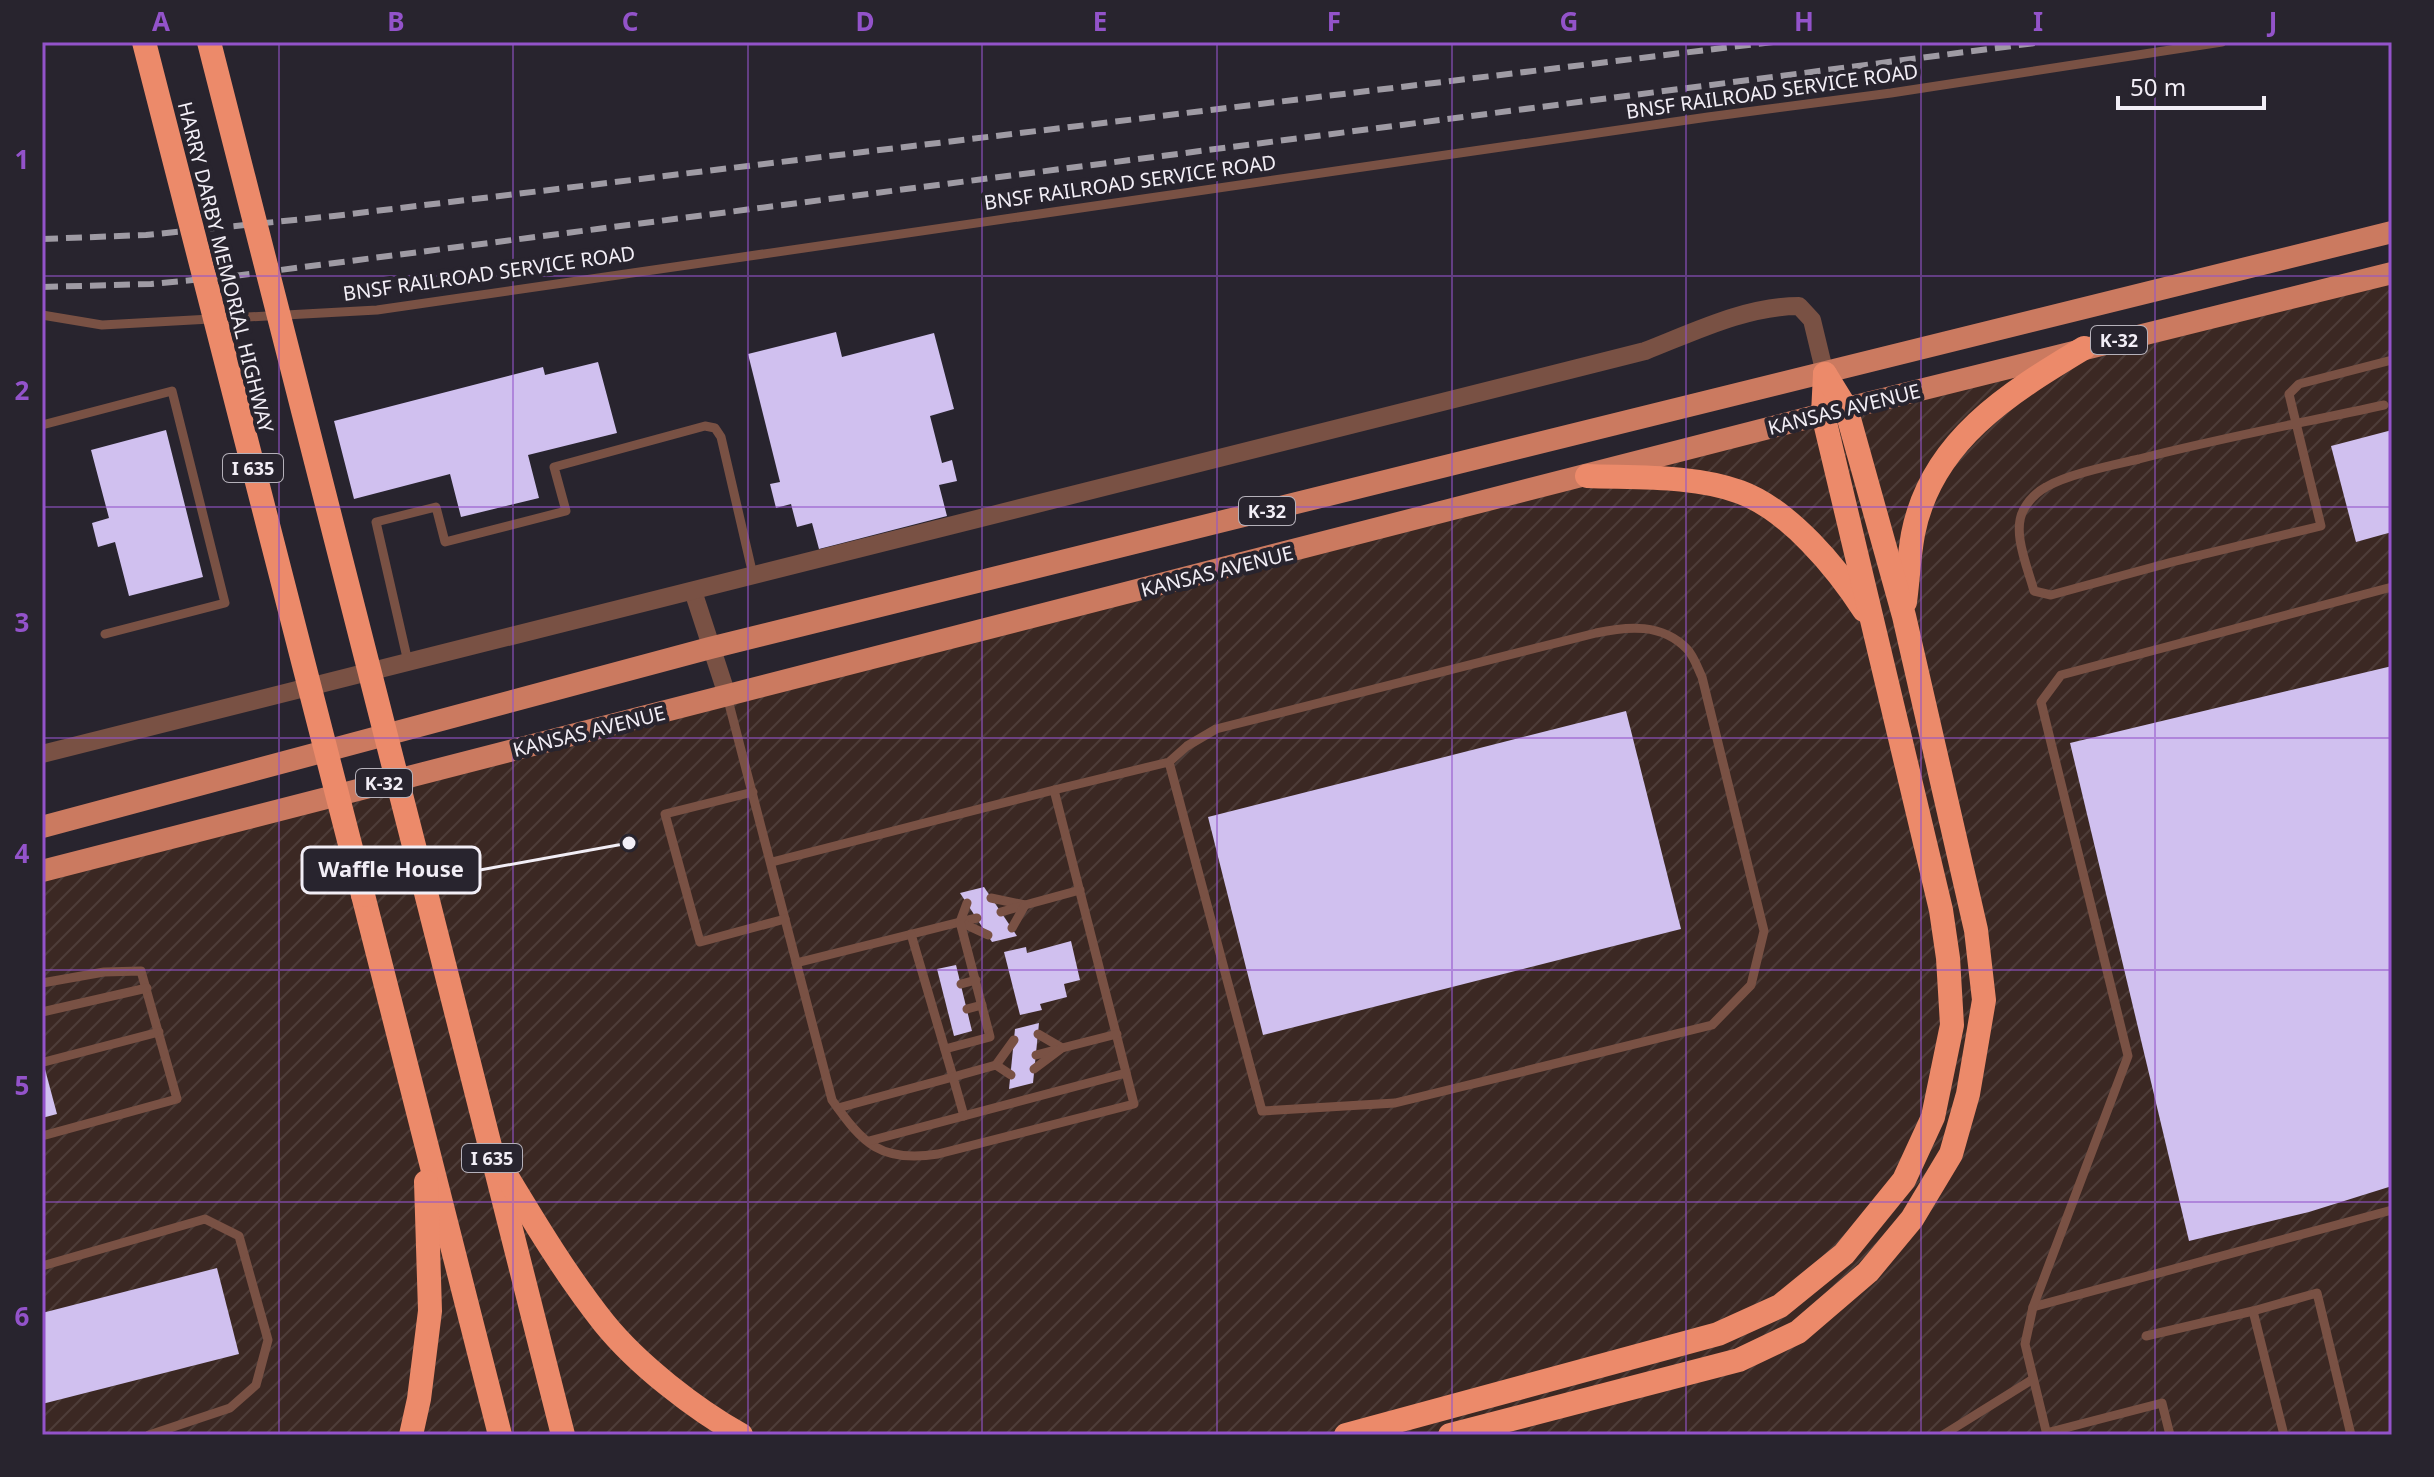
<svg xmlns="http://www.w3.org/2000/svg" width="2434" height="1477" font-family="'Noto Sans',sans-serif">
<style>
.industrial{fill:url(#industrial-furrows)}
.building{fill:#d0c0ef}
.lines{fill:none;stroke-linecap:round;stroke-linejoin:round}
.service{stroke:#795144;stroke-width:9}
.minor{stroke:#795144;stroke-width:18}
.primary{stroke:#cb7a60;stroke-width:22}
.motorway{stroke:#ec8a6a;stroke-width:24}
.rail{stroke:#9f9ba4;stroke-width:6;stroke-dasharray:16 8;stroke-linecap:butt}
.motorway-bridge{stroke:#ec8a6a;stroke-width:24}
.grid{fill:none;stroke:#9353ca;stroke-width:2;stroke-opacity:0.55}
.labels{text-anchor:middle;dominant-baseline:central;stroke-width:8;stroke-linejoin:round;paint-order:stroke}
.shield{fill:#28242e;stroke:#b5b1ba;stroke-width:2}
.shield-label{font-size:18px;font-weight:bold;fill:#f2eef6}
.street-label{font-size:20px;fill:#f2eef6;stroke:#28242e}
.leader{fill:none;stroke:#f2eef6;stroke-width:3}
.callout-dot{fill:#f2eef6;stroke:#28242e;stroke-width:3}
.callout{fill:#28242e;stroke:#f2eef6;stroke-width:3}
.callout-label{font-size:22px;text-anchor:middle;font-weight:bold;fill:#f2eef6}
.neatline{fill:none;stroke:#9353ca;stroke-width:3}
.grid-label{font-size:26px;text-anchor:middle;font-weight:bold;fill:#9353ca}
</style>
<defs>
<pattern id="industrial-furrows" width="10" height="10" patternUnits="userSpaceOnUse" patternTransform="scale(2)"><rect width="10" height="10" fill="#3b2823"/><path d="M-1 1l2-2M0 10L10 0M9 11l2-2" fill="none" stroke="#4e3d39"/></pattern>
</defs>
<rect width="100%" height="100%" fill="#28242e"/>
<path class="industrial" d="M2392,278V1435H42V871Z"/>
<g class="building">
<path d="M836,332L842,357L934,333L954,409L930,416L942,463L952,460L957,481L939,485L947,516L819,549L812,523L797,527L791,504L776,508L770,484L780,482L748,354Z"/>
<path d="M598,362L617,433L528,455L539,498L461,517L450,474L354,499L334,421L543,367L545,375Z"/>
<path d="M166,430L203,577L129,596L115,542L98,547L92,523L109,518L91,450Z"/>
<path d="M2392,430V532L2356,542L2331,446Z"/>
<path d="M2392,666V1186L2309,1212L2189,1241L2070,743Z"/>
<path d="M1626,711L1681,929L1263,1035L1208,817Z"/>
<path d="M984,887L1017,936L992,942L960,893Z"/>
<path d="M1071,941L1080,980L1064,984L1067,997L1040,1004L1042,1010L1020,1015L1004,952L1026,947L1027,953Z"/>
<path d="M956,965L972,1031L954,1036L937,969Z"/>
<path d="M1039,1023L1033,1083L1009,1089L1015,1029Z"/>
<path d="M42,1058L57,1114L42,1118Z"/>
<path d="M217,1268L239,1354L42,1404V1313Z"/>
</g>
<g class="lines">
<g class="service">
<path d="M42,315L102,325L377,310L1708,117L1891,93L2222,42"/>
<path d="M2384,405C2302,423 2220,438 2139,459C2113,465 2068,474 2046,487C2037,492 2029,500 2024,509C2011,531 2028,568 2034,591L2051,595L2172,562L2321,526L2289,394L2299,384L2392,360"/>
<path d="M42,425L172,391L225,603L105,634"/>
<path d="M408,662L376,522L436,507L445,542L566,511L554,467L705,426L715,428L721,437L753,575"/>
<path d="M727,696L832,1100C863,1144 881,1163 938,1154L1134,1104L1054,790L772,862"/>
<path d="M1054,790L1169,762L1187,746L1216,729L1596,633C1628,626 1662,623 1687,649C1694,656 1698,669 1702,677L1764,931L1751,985L1712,1025L1395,1103L1262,1111L1169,762"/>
<path d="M753,792L665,814L700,942L785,919"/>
<path d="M991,898L1025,905"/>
<path d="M1001,912L1022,906"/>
<path d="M960,922L977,918"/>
<path d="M1012,928L1025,905L1080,890"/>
<path d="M796,963L960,922L988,935"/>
<path d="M42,983L104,972L141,971L177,1099L42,1136"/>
<path d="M961,984L976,980"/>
<path d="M967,1009L982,1005"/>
<path d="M42,1012L147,988"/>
<path d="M1038,1034L1062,1048"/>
<path d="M945,1049L990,1037L960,922L967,903"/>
<path d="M1036,1055L1055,1050"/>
<path d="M44,1062L159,1032"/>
<path d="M996,1065L1014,1040"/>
<path d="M1034,1069L1062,1048L1117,1034"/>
<path d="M838,1108L953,1077L911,934"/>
<path d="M964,1116L953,1077L996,1065L1011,1075"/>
<path d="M869,1141L1126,1073"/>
<path d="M42,1266L205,1219L239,1236L268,1340L256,1385L230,1408L149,1435"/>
<path d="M2033,1307L2392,1210"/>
<path d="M2253,1311L2317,1293L2351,1435"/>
<path d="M2146,1336L2253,1311L2284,1435"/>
<path d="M2046,1433L2162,1403L2170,1435"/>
<path d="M1943,1435L2033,1379"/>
<path d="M2047,1435L2025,1344L2033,1307L2128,1056L2041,702L2061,675L2392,587"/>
</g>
<g class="minor">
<path d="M693,591L727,695"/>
<path d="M42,754L1645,351C1694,332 1746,306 1799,306L1812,320L1825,374"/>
</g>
<g class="primary">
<path d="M42,827L710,648L2392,232"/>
<path d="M42,871L1823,414L2392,273"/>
</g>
<g class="motorway">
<path d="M1587,476C1635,478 1694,475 1740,492C1789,510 1837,568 1864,610"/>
<path d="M1905,602C1908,579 1909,556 1913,534C1931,441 2009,393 2084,348"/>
<path d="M423,881L563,1435"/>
<path d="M363,895L500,1435"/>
<path d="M503,1170C535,1223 566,1275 604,1323C638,1365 695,1409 741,1435"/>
<path d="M411,1435L419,1399L430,1311L426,1182"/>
<path d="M1346,1435L1718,1334L1780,1306L1844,1254L1904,1180L1933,1117L1952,1025L1948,958L1941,910L1823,414L1825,374"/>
<path d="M1450,1435L1739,1360L1798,1332L1868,1272L1912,1219L1951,1154L1968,1094L1984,1000L1976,930L1904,616L1846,408L1825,374"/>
</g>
<g class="rail">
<path d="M42,239L146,235L334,216L1773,42"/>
<path d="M42,287L151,284L234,276L2043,42"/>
</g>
<g class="motorway-bridge">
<path d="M144,42L363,895"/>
<path d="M209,42L423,881"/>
</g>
</g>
<path class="grid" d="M279,42V1435M513,42V1435M748,42V1435M982,42V1435M1217,42V1435M1452,42V1435M1686,42V1435M1921,42V1435M2155,42V1435M42,276H2392M42,507H2392M42,738H2392M42,970H2392M42,1202H2392"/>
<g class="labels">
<g class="shield">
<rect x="2091" y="326" width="56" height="28" rx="6"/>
<rect x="223" y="454" width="60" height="28" rx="6"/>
<rect x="1239" y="497" width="56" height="28" rx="6"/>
<rect x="356" y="769" width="56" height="28" rx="6"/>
<rect x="462" y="1144" width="60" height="28" rx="6"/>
</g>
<g class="shield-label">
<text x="2119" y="340">K-32</text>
<text x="253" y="468">I 635</text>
<text x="1267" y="511">K-32</text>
<text x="384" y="783">K-32</text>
<text x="492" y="1158">I 635</text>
</g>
<g class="street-label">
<text transform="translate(1772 91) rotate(-8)">BNSF RAILROAD SERVICE ROAD</text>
<text transform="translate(1130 182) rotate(-8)">BNSF RAILROAD SERVICE ROAD</text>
<text transform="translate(226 267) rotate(76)">HARRY DARBY MEMORIAL HIGHWAY</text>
<text transform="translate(489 273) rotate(-8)">BNSF RAILROAD SERVICE ROAD</text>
<text transform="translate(1844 409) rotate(-14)">KANSAS AVENUE</text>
<text transform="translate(1217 571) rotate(-14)">KANSAS AVENUE</text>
<text transform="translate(589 731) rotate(-14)">KANSAS AVENUE</text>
</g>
</g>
<path class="leader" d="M629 843L480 870"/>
<circle class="callout-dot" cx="629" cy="843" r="8"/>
<rect class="callout" x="302" y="847" width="178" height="46" rx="8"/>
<g class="callout-label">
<text x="391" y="877">Waffle House</text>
</g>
<rect width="2434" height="1477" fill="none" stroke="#28242e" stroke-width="88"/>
<path d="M2118 96v12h146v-12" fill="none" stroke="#f2eef6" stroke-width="4"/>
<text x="2130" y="96" font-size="24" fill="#f2eef6" stroke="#28242e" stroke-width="6" paint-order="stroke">50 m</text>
<rect x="44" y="44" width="2346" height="1389" class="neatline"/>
<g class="grid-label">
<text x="161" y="31">A</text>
<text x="396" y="31">B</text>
<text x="630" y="31">C</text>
<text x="865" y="31">D</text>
<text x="1100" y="31">E</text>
<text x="1334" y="31">F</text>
<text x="1569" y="31">G</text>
<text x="1804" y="31">H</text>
<text x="2038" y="31">I</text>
<text x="2273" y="31">J</text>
<text x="22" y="169">1</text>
<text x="22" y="400">2</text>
<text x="22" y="632">3</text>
<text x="22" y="863">4</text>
<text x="22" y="1095">5</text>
<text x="22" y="1326">6</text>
</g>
</svg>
